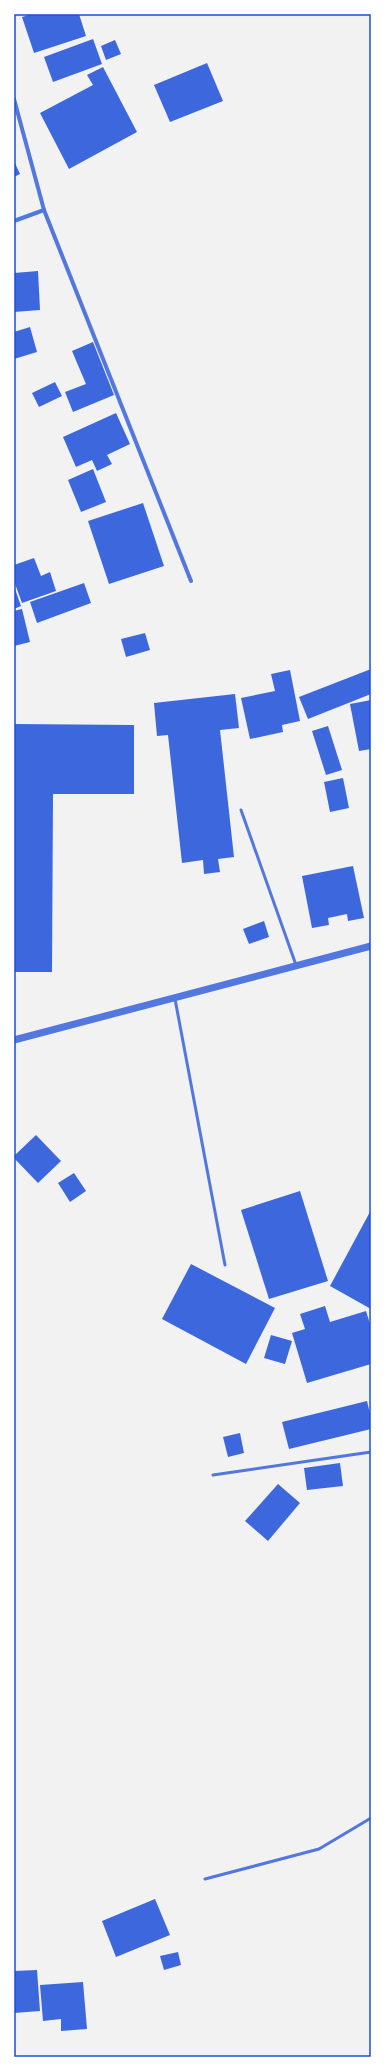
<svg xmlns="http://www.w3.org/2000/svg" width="385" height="2071" font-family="Raleway,sans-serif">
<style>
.building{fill:#3d67dc}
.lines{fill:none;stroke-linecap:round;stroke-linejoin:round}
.service{stroke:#5277de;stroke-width:3}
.minor{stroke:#5277de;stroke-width:4}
.tertiary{stroke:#5277de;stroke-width:7}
.neatline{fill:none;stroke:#1d4ed8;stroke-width:1.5}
</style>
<rect width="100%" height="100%" fill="#f2f2f2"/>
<g class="building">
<path d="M32,14H79L86,36L34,53L22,17Z"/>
<path d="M93,39L102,64L53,82L44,57Z"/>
<path d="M115,40L121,54L106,60L101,46Z"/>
<path d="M207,63L223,101L170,122L154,85Z"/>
<path d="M103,67L137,132L69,169L40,113L93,85L87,75Z"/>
<path d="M14,161L20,174L14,177Z"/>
<path d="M38,271L40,310L14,312V273Z"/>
<path d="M30,327L37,352L14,359V332Z"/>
<path d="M93,342L114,395L73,412L65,392L86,384L72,351Z"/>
<path d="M55,382L62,396L39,407L32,393Z"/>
<path d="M116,413L130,444L107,455L112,464L97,471L92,460L76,467L63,437Z"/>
<path d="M93,469L106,502L81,512L68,480Z"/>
<path d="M143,503L164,566L109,584L88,521Z"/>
<path d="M34,558L41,576L50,572L56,591L22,603L14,581V565Z"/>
<path d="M84,583L91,603L37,623L30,602Z"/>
<path d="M14,586L21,606L14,609Z"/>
<path d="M22,609L30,642L14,646V611Z"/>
<path d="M145,633L150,650L126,657L121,639Z"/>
<path d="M371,669V694L308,719L299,697Z"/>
<path d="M290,670L300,721L282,725L283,732L250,739L241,698L275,691L271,674Z"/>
<path d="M235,694L239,728L220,730L234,857L218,859L220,872L204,874L203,860L182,863L168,735L157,736L154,703Z"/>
<path d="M371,700V749L359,751L350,704Z"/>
<path d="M14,724L134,725V794H53L52,972H14Z"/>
<path d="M328,726L342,770L326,775L312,731Z"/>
<path d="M343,778L349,808L330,812L324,782Z"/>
<path d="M353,866L364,918L348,921L347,914L328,918L329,925L312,928L302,876Z"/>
<path d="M264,921L269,937L249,944L243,929Z"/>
<path d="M36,1135L61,1161L38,1183L14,1158V1156Z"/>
<path d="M74,1173L86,1191L70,1202L58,1183Z"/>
<path d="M300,1191L328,1281L269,1299L241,1210Z"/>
<path d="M371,1210V1309L330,1286Z"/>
<path d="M191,1264L275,1308L246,1364L162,1319Z"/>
<path d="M325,1306L330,1322L366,1311L371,1327V1364L307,1383L292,1333L305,1329L300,1314Z"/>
<path d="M271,1335L292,1341L285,1364L264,1358Z"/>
<path d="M367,1401L371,1418V1429L289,1449L282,1422Z"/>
<path d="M240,1433L244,1453L228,1457L223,1437Z"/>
<path d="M340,1463L343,1486L307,1490L304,1468Z"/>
<path d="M278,1484L300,1503L268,1541L245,1521Z"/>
<path d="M155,1899L170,1935L116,1957L102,1921Z"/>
<path d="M178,1952L181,1965L164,1970L160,1956Z"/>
<path d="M37,1970L40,2011L14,2013V1971Z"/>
<path d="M83,1982L87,2029L61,2031V2019L43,2021L40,1985Z"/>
</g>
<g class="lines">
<g class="service">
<path d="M241,810L296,965"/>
<path d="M175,999L225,1265"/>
<path d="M213,1475L371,1452"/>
<path d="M205,1879L319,1849L371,1818"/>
</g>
<g class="minor">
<path d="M14,99L44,210L191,581"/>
<path d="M14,221L44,210"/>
</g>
<path class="tertiary" d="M14,1040L371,946"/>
</g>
<rect width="385" height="2071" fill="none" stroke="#ffffff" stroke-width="30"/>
<rect x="15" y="15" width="355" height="2041" class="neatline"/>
</svg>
